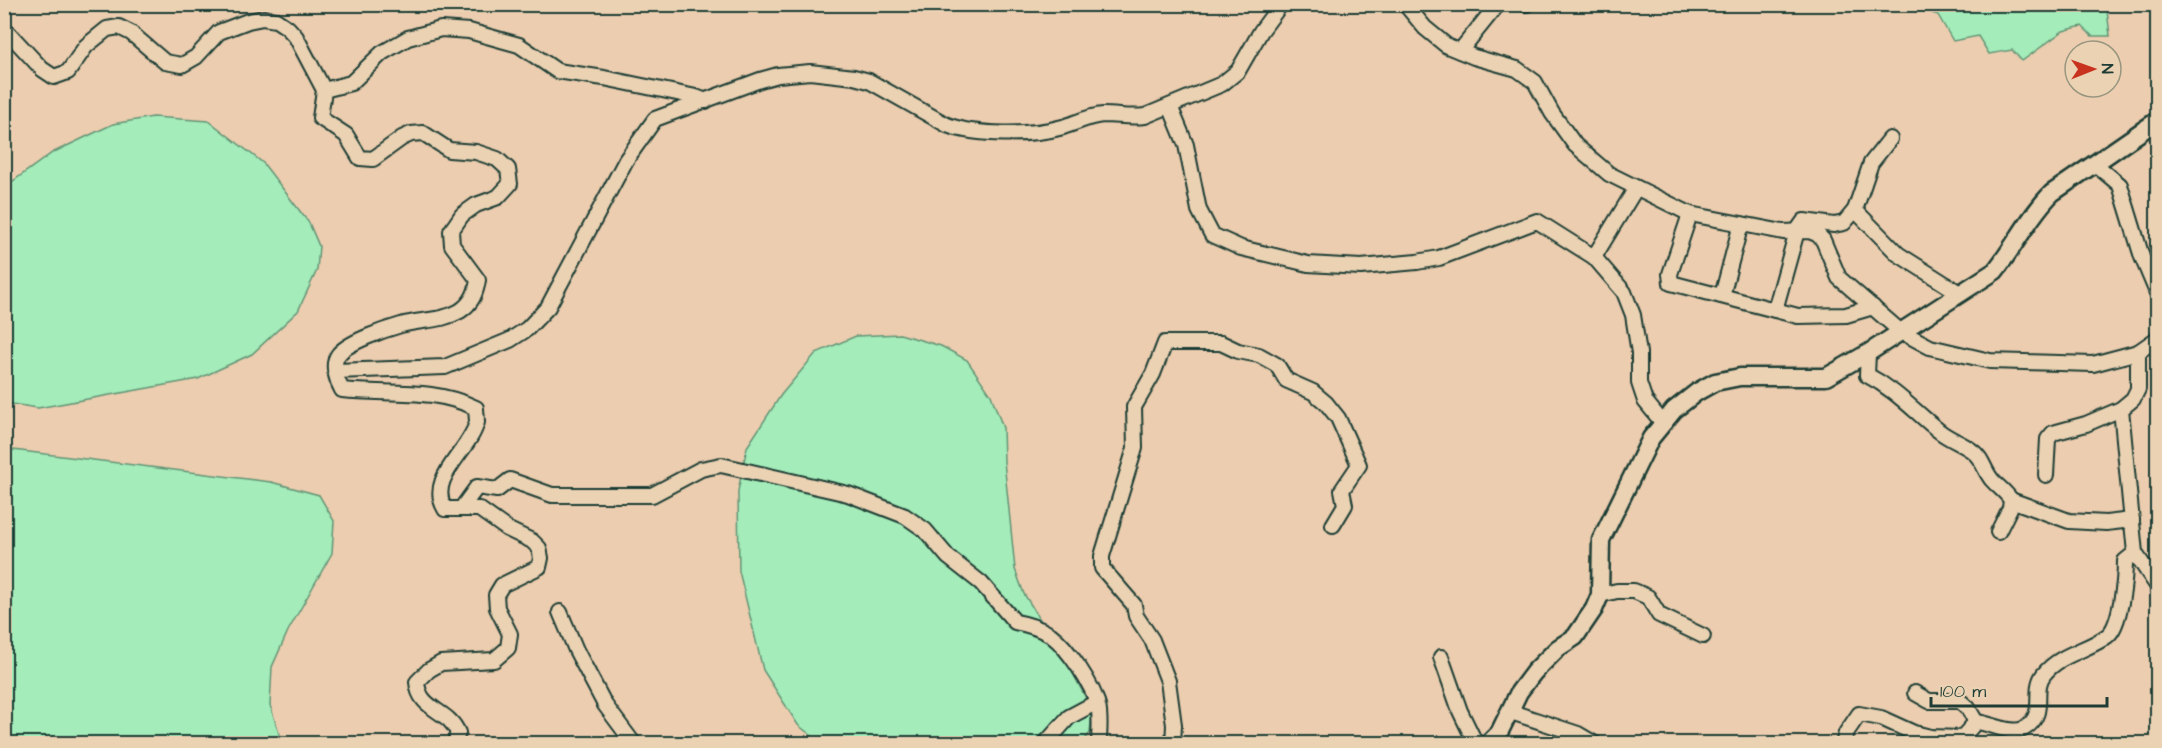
<svg xmlns="http://www.w3.org/2000/svg" width="2162" height="748" font-family="'Architects Daughter',sans-serif">
<style>
.green{fill:#a4ecb9;stroke:#629476;stroke-width:1.5}
.lines{fill:none;stroke-linecap:round;stroke-linejoin:round}
.minor-casing{stroke:#1f3d34;stroke-width:18}
.tertiary-casing{stroke:#1f3d34;stroke-width:21}
.minor{stroke:#ebd2b3;stroke-width:14}
.tertiary{stroke:#ebd2b3;stroke-width:16}
</style>
<rect width="100%" height="100%" fill="#eccdaf"/>
<filter id="ink" filterUnits="userSpaceOnUse"><feTurbulence type="fractalNoise" baseFrequency=".0167" numOctaves="2"/><feDisplacementMap in="SourceGraphic" scale="12" xChannelSelector="R" yChannelSelector="G"/><feConvolveMatrix kernelMatrix="1 2 1 2 8 2 1 2 1" color-interpolation-filters="sRGB"/></filter>
<g filter="url(#ink)">
<g class="green">
<path d="M1914,4H2117V5L2107,10L2110,36H2092L2082,26L2063,31L2022,61L2012,50L1989,54L1978,36L1953,41L1938,15L1912,6Z"/>
<path d="M153,117L209,121L263,163L309,223L319,246L317,270L298,311L252,354L198,379L38,408L5,403V187L52,153L113,124Z"/>
<path d="M900,334L941,346L967,360L991,395L1003,428L1004,461L1015,569L1024,594L1067,662L1092,710L1090,733L1082,743H821L798,725L763,670L739,571L738,491L747,447L781,395L816,353L856,336Z"/>
<path d="M5,449L271,482L319,495L334,521L332,553L288,631L272,667L270,705L282,743H5Z"/>
</g>
<g class="lines">
<g class="minor-casing">
<g id="minor">
<path d="M1405,4L1425,28L1447,46L1474,57L1517,69L1535,82L1552,113L1575,145L1609,174L1690,214L1783,232L1809,231L1817,234L1823,240L1839,278L1900,331L1930,347L1990,361L2093,364L2138,352L2158,338"/>
<path d="M1525,4H1527"/>
<path d="M4,28L42,69L54,77L68,72L86,46L107,29L119,27L131,33L165,62L182,65L196,57L219,32L248,21L263,18L276,20L288,28L296,37L324,90L320,118L346,135L360,158L373,159L402,138L411,134L423,133L449,150L476,152L497,159L508,169L510,184L498,197L476,205L462,215L451,231L452,245L478,280C476,293 472,303 460,311C441,322 421,319 401,325C387,329 347,342 338,355C331,365 337,381 342,390C388,395 433,387 476,408C476,412 477,418 477,422C470,451 426,478 445,509H479L507,529L532,541L539,548L541,558L539,567L502,585L496,595L497,608L510,634L508,648L494,660L441,663L429,670L417,682C419,711 449,709 458,733L454,744"/>
<path d="M1460,51L1498,4"/>
<path d="M324,90L351,83L382,53L408,38L441,29L469,31L519,45L557,71L604,78L696,97L706,101"/>
<path d="M1170,106L1186,145L1199,210L1212,235L1241,248L1308,264L1361,267L1417,262L1439,258L1537,221L1594,257L1624,292L1633,315L1639,353V383L1645,401L1662,422"/>
<path d="M2095,164L2120,185L2142,257L2158,295"/>
<path d="M1855,210L1871,163L1890,139"/>
<path d="M1690,214L1670,274L1671,283L1798,316L1846,315L1873,307"/>
<path d="M1594,257L1636,188"/>
<path d="M1722,296L1741,224"/>
<path d="M1775,310L1797,231L1804,221L1834,225L1844,223L1855,210L1898,254L1961,294"/>
<path d="M1868,353L1867,375C1896,390 1914,411 1939,431C1949,439 1961,443 1971,450C1983,458 1983,469 1992,480C1998,487 2005,491 2011,500L2010,508L1998,532"/>
<path d="M336,371L445,367L510,340L527,329L548,307L626,160L655,119L760,80L778,75L810,72L854,77L869,81L947,125C976,136 1032,136 1063,127C1076,123 1089,116 1103,115C1118,115 1129,118 1145,116L1222,84L1238,71L1261,31L1281,4"/>
<path d="M2121,409L2135,553L2158,587"/>
<path d="M2046,475L2048,439L2053,433L2086,424L2121,409L2133,399L2138,389V352"/>
<path d="M2011,500L2069,521L2106,523L2132,520"/>
<path d="M461,509L477,487L497,490L510,480L552,495H652L701,469L721,465L848,494L905,516L925,530L948,557L981,583L1015,622C1027,624 1041,629 1051,635C1068,648 1093,685 1098,706C1101,717 1099,732 1099,744"/>
<path d="M1600,595L1617,591H1634L1648,597L1659,615L1703,636"/>
<path d="M560,612L576,650L605,705L634,744"/>
<path d="M1441,657L1460,711L1476,744"/>
<path d="M1915,693L1929,701H1960L1968,708L1976,722"/>
<path d="M1511,712L1578,734L1595,744"/>
<path d="M1045,744L1069,717L1097,702"/>
<path d="M1173,744L1174,725L1168,681L1152,640L1136,616L1134,605L1102,568V556L1135,448L1134,407L1153,374L1165,343H1221L1238,351L1259,355L1277,365L1286,380L1313,392L1326,403L1338,418L1359,465L1342,490L1345,505L1333,525"/>
<path d="M1843,744L1846,733L1859,714L1881,718L1914,733L1931,737L1961,738"/>
<path d="M1956,744L1976,722C1991,723 2013,736 2025,728C2048,713 2031,690 2044,674C2061,653 2087,651 2107,636C2121,626 2125,578 2125,561L2135,553"/>
</g>
</g>
<g class="tertiary-casing">
<path id="tertiary" d="M1488,744L1499,733L1519,692L1534,672L1558,648L1575,637L1594,609L1600,595L1601,540L1651,438L1674,410L1697,392L1715,382L1740,377H1826L1868,353L1995,271C2015,246 2029,216 2052,193L2158,120"/>
</g>
<use href="#minor" class="minor"/>
<use href="#tertiary" class="tertiary"/>
</g>
</g>
<rect width="2162" height="748" fill="none" stroke="#ebd2b3" stroke-width="24"/>
<rect x="12" y="12" width="2138" height="724" fill="none" stroke="#1f3d34" stroke-width="2" filter="url(#ink)"/>
<g transform="translate(2093 69) rotate(89)"><circle r="28" fill="#ebd2b3" stroke="#999680" stroke-width="1.5"/>
<path d="M0-4.5L10 22L0 15L-10 22Z" fill="#c8321e"/>
<text y="-9" font-size="16" font-weight="bold" text-anchor="middle" fill="#1f3d34">N</text>
</g>
<path d="M1931 697v9h176v-9" fill="none" stroke="#1f3d34" stroke-width="3"/>
<text x="1940" y="697" font-size="18" fill="#1f3d34" stroke="#ebd2b3" stroke-width="4.5" paint-order="stroke">100 m</text>
</svg>
